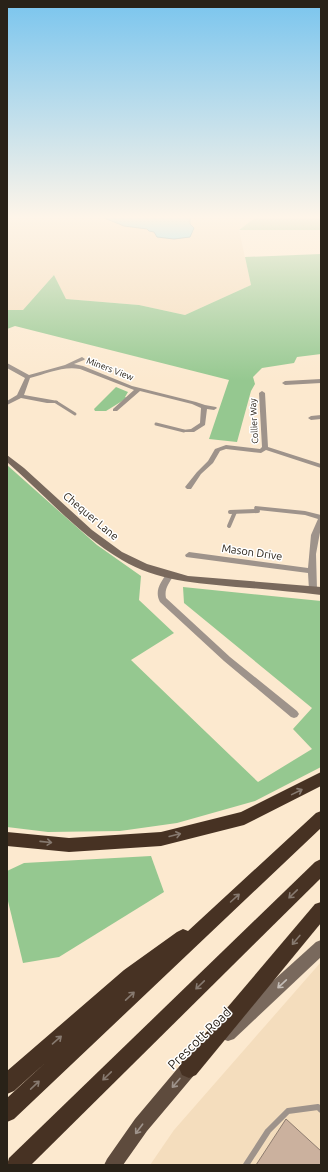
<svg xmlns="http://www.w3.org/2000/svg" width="328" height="1172" font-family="Ubuntu,sans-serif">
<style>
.built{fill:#f4ddbd}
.green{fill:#95c890}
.water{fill:#76def7;stroke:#5fa6b4}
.building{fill:#cbb19e;stroke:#8e7c6f}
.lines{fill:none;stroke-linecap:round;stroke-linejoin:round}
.lane-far2{stroke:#9e938b;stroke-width:3}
.lane-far1{stroke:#9e938b;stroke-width:4}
.lane{stroke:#9e938b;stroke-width:6}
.street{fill:#9e938b;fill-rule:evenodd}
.secondary{fill:#79695d;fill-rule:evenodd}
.primary{fill:#5e4b3d;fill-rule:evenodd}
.highway{fill:#473223;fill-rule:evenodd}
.oneway{stroke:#877a70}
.oneway2{stroke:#c3bcb6}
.oneway3{stroke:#9e938b}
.labels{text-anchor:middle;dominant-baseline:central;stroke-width:3;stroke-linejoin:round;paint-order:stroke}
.far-street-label{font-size:9px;fill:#292218;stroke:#fff}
.street-label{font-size:11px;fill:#292218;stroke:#fff}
.near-street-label{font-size:13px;fill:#292218;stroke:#fff}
</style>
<rect width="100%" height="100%" fill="#fce9cf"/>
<g class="built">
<path d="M7,217H256L239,230L251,285L185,315L139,305L66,299L54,275L23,310H7Z"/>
<path d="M321,962V1165H150L174,1130Z"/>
</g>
<g class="green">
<path d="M256,217H321V230H239Z"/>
<path d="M321,254V354L297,357L294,363L262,368L253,377L255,384L251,391L237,442L209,439L229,380L15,326L7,329V310H23L54,275L66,299L139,305L185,315L251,285L245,257Z"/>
<path d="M116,387L128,392L125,397L127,398L106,411H95L94,409Z"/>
<path d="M7,465L97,545L141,576L139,600L174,633L131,660L258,782L312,749L293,729L312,708L184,603L183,587L321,601V767L255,801L177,823L120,831L48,832L7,827Z"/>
<path d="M151,856L164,892L59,957L23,963L7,897V871L24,863Z"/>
</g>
<path class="water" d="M102,217H190V224L194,228L190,237L174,239L157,237L154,232L149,231L147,229L124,226Z"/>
<path class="building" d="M286,1119L321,1151V1165H256Z"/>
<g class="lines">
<g class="lane-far2">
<path d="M56,402L75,414"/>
<path d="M156,424L184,431"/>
</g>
<g class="lane-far1">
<path d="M230,512L258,511"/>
<path d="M229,526L235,512"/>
</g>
<path class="lane" d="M246,1165L268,1131L288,1111L318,1107L321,1110"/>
<g class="street">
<path d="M82,357L85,359L84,360L74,364L83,366L132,386L196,402L205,405L216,407L217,408L214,410L207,409L205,425L194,432H182V430L191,429L200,423L201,408L192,404L140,391L117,411H113V409L134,390L80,369C62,366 47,374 30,378L24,395L58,401V403H47L21,398L7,405V401L17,395L25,378L7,368V363L29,375L65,365Z"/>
<path d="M321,379V383L285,385L282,383L285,381Z"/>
<path d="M262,391L265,393L268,447L321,464V468L266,450L261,453L226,449L220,451L213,463L201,474L191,489H187L185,487L197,472L208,461L215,449L226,445L260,449L262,447L259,393Z"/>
<path d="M321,415V419L311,420L308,418L311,416Z"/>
<path d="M255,506L305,511L321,515V527L316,554L317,590L316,592H310L309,590L308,573L186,557L185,555L189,552L308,568L311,535L318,519L305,515L258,510H255L254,508Z"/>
<path d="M170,572L174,575C169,583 164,589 166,598L230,657L297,711L299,714L297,717L294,718L291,717L224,661L160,602C154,591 161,582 167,573Z"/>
</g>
<g class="secondary">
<path d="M7,455L24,468L92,530L122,552L147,564L188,576L321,587V595C293,592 265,589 236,587C197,583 157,581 122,560C79,535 45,495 7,462Z"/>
<path d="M321,940V957L234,1039L228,1041L222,1039L220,1033L222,1027L316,942Z"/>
</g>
<path class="primary" d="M189,1060L195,1062L197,1068L195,1074L147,1131L123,1165H104L107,1159L135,1119L183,1062Z"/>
<g class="highway">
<path d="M321,772V786L244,825L161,846L69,852L7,846V832L69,838L161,832L241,812Z"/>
<path d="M321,811V828L14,1119L7,1122V1098L45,1063L14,1091L7,1094V1071L124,970L177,932L183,929L188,931L316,813Z"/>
<path d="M321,859V878L31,1165H7L9,1158L315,862Z"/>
<path d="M321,902V923L196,1075L189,1078L182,1075L179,1068L182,1061L315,904Z"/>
</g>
</g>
<defs><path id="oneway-shaft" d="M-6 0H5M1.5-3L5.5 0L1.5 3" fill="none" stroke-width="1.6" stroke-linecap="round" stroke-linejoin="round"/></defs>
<g class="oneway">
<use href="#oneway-shaft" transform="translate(297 792) rotate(-26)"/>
<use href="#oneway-shaft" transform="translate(175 835) rotate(-14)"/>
<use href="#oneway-shaft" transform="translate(46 842) rotate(6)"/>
<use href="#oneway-shaft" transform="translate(293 894) rotate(136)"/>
<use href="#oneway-shaft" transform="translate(235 898) rotate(-42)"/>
<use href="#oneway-shaft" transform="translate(296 940) rotate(130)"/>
<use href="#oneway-shaft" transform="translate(200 985) rotate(136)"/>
<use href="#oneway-shaft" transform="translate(130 996) rotate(-43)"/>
<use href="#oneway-shaft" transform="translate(57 1040) rotate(-41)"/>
<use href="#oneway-shaft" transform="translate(107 1076) rotate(136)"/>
<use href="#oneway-shaft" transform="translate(35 1085) rotate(-43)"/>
</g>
<use class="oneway2" href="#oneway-shaft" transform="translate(282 984) rotate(137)"/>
<g class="oneway3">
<use href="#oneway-shaft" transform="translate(176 1083) rotate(131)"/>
<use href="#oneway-shaft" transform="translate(139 1129) rotate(127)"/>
</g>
<linearGradient id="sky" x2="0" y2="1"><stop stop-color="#7ac5ee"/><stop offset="0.57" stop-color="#fef5e9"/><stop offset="1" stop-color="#fef5e9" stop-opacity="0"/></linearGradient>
<rect width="328" height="381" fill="url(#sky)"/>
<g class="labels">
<g class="far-street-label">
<text transform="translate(110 369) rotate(21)">Miners View</text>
<text transform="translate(254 421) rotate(-93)">Collier Way</text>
</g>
<g class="street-label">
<text transform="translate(91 516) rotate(40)">Chequer Lane</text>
<text transform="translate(252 552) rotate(8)">Mason Drive</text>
</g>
<g class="near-street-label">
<text transform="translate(199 1038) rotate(-44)">Prescott Road</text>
</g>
</g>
<rect width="328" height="1172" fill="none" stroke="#292218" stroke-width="16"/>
</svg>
